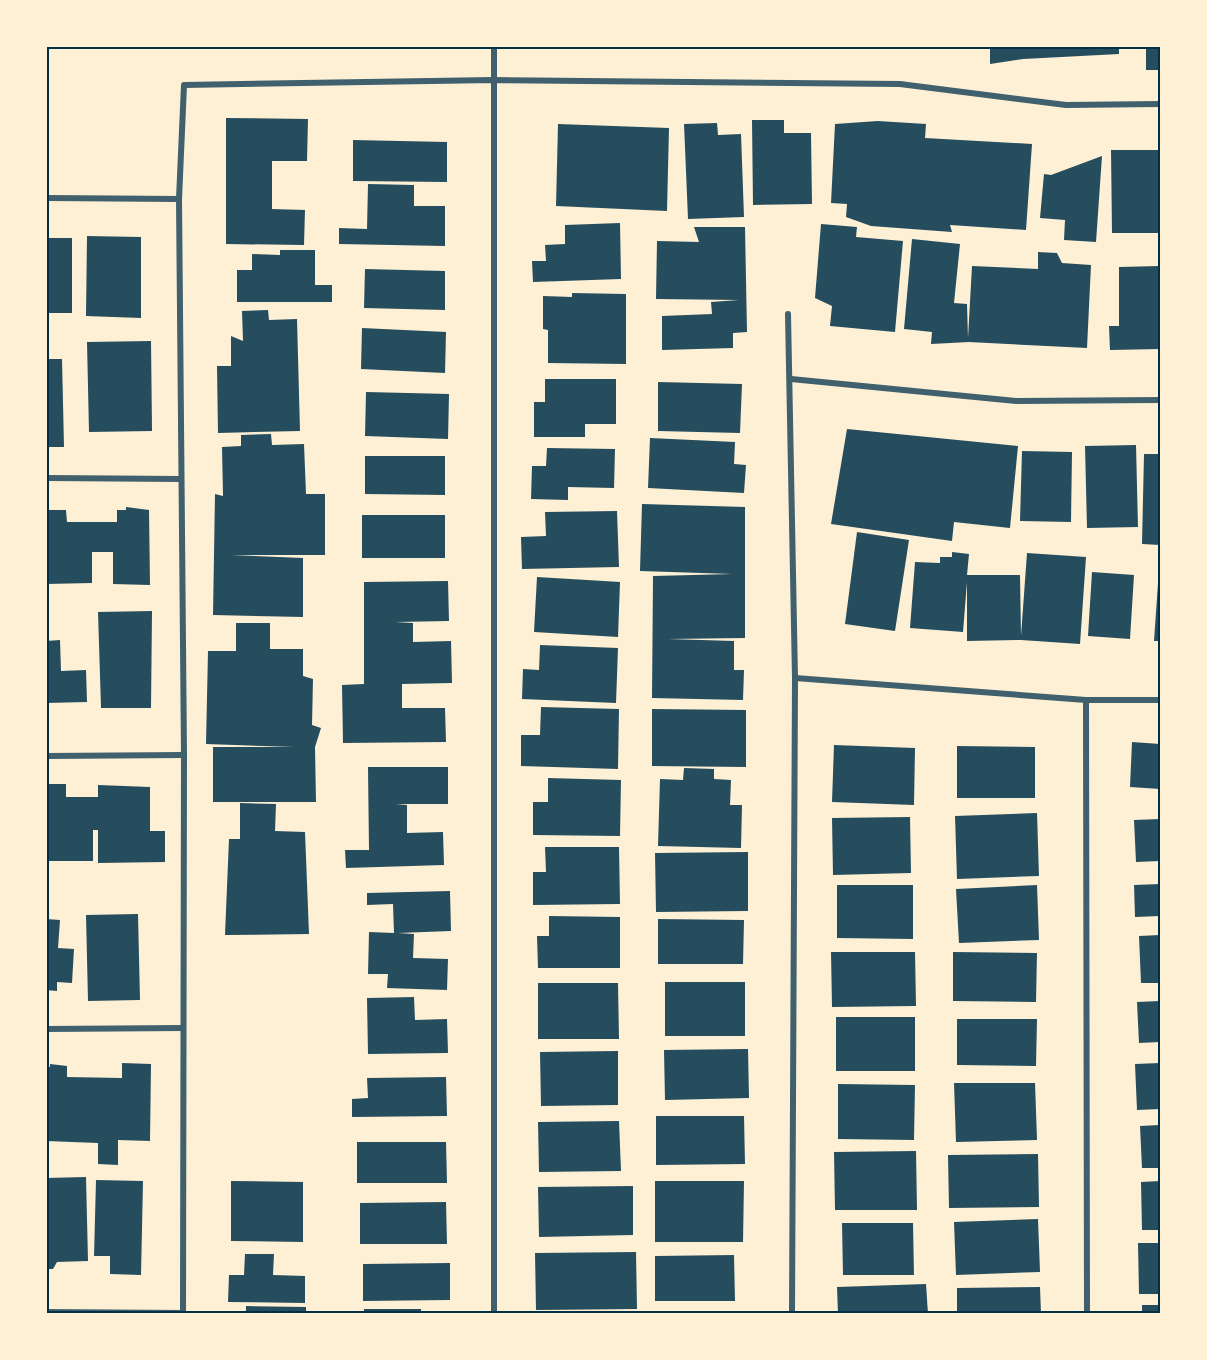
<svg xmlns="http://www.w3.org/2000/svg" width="1207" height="1360" font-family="'IBM Plex Sans',sans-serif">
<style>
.building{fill:#264d5e}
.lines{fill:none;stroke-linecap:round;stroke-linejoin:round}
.minor{stroke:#3f606c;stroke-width:6}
.neatline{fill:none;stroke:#003049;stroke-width:2}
</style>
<rect width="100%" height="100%" fill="#fdf0d5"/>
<g class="building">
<path d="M990,46H1119V54L1023,59L990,64Z"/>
<rect x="1146" y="46" width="14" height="24"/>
<path d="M226,118L308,119L307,161H272V209L305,210L304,245L226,244Z"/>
<path d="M752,120H784V133H811L812,204L753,205Z"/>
<path d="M878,121L926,124L925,138L1032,144L1026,230L950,225L952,232L871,226L846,217L847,204L831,203L835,124Z"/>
<path d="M717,123L718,135L741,134L744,217L688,219L684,124Z"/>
<path d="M558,124L669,128L667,211L556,206Z"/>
<path d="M353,140L447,142V182L353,181Z"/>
<path d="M1111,150H1160V233H1112Z"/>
<path d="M1102,156L1096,242L1064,240L1065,220L1040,218L1044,174L1051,175Z"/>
<path d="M368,184L414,185V206H445V246L339,244V228L367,229Z"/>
<path d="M620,223L621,279L533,282L532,261H546L545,245L565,244V225Z"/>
<path d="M821,224L857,227L856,237L903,241L895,332L830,326L832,306L815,298Z"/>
<path d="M694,227H745L747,332L733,333V348L662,350V316L712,314L711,302L739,300L656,299L657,241L699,242Z"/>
<path d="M87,236L141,237V318L86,316Z"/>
<rect x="46" y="238" width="26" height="75"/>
<path d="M912,239L960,244L954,303L967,304L968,338L972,266L1038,269V252L1057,253L1062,263L1091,265L1087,348L969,342L931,344L932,332L904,329Z"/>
<path d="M280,250H315V285H332V302H237V270H252V254L280,255Z"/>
<path d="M1160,266V349L1110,350L1109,326H1119V267Z"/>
<path d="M365,269L445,271V310L364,308Z"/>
<path d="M572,293L626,294V364L548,363V330L543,329V296L572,297Z"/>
<path d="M268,310L269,320L297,319L300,431L218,433L217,366H231V336L243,341L242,311Z"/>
<path d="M362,328L446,332L445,373L361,369Z"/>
<path d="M151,341L152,431L89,432L87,342Z"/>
<path d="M46,359H62L64,447H46Z"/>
<path d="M545,379H616V424H585V437H534V402H545Z"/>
<path d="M658,382L742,384L740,433L658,431Z"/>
<path d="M366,392L449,394L448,439L365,436Z"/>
<path d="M847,429L1018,446L1010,528L954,522L952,541L831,524Z"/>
<path d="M271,434L272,445L304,444L306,494H325V555H231L303,558V617L213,615L215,494L223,496L222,447L241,446V435Z"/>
<path d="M650,438L735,442L734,464L746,465L744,493L648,488Z"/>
<path d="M1136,445L1138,527L1087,528L1085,446Z"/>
<path d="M547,448L615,449L614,488L568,487V500L531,499L532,466H546Z"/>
<path d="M1022,451L1072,452L1071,522L1020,521Z"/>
<path d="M1144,454H1160V545L1142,544Z"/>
<path d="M365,456H445V495L365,494Z"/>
<path d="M642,504L745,507V638L668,639L734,641V670H744L743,700L652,698L653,576L732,574L640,571Z"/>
<path d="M126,507L149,510L150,585L113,584V552H92V583L46,584V510H66L67,522H117V510H126Z"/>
<path d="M617,511L619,567L522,569L521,537L546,536L545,512Z"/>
<rect x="362" y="515" width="83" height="43"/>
<path d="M857,532L909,540L895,631L845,624Z"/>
<path d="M952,552L969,554L967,575H1020L1021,636L1027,553L1086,557L1080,644L1021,640L967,641V582L963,632L910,628L915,562L940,563V557H952Z"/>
<path d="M1159,569H1160V641H1154Z"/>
<path d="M1092,572L1134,575L1130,639L1088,636Z"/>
<path d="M537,577L620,582L618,637L534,632Z"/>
<path d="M448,581L449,621L395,622L413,623V642L451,641L452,683L402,684V708H445L446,742L343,743L342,685L364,684V582Z"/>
<path d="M152,611L151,708H101L98,612Z"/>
<path d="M236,623H270V649H303V676L313,679L312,725L321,728L315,747L316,802H213V747H294L206,744L208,651H236Z"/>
<path d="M60,640L61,671L86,670L87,702L46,703V641Z"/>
<path d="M540,645L618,648L616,703L522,699L523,669L539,670Z"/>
<path d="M541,707L619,709L618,769L521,766V735H540Z"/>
<path d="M652,709L746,710V767L652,766Z"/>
<path d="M1132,742L1160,744V789L1130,787Z"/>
<path d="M834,745L915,748L914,805L832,802Z"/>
<path d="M957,746L1035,747V798H957Z"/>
<path d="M368,767H448V804H396L407,805V833L443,832L444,865L346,868L345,850H369Z"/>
<path d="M684,768L714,769V779L731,780L730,805H742L741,848L658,846L660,779L683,780Z"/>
<path d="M548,778L621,780L620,836L533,835V802H548Z"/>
<path d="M46,784H66V797H98V785L150,787V831H165V862L98,863V830H93V861H46Z"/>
<path d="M240,803L276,804L275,831L305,832L309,934L225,935L229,839H240Z"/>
<path d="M1037,813L1039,876L957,879L955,816Z"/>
<path d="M910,817L911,873L833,875L832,818Z"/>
<path d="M1160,819V861L1136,862L1134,820Z"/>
<path d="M545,847H619L620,904L533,905V872H546Z"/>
<path d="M748,852V911L656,912L655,853Z"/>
<path d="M1160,884V916L1135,917L1134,885Z"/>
<path d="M837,885H913V939L837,938Z"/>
<path d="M1037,885L1039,940L959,943L956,889Z"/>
<path d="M450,891L451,931L398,933L414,934L413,958L448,959L447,990L387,988L388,974H368L369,932L394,933L393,904L367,905V893Z"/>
<path d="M138,914L140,1000L88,1001L86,915Z"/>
<path d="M549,916L620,917V968H538L537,936H549Z"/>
<path d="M46,919L60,920L58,948L74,949L72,983L57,982V991L46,990Z"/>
<path d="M658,919L744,920L743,964H658Z"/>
<path d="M1160,935V983H1141L1139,936Z"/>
<path d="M831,952H915L916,1006L832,1007Z"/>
<path d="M953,952L1037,953L1036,1002L953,1001Z"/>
<rect x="665" y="982" width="80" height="54"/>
<path d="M538,983H618L619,1039H538Z"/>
<path d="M414,997L415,1020L447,1019L448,1053L368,1054L367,998Z"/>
<path d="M1160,1001V1042L1139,1043L1137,1002Z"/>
<rect x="836" y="1017" width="79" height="54"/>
<path d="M957,1019H1037L1036,1066L957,1065Z"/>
<path d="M748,1049L749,1098L665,1100L664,1050Z"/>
<path d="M618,1051V1105L541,1106L540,1052Z"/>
<path d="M122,1063L151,1064L150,1141L118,1140V1165L98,1164V1143L46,1141V1067H50V1064L67,1066V1077L122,1078Z"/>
<path d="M1160,1063V1109L1137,1110L1135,1064Z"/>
<path d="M446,1077L447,1116L352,1117V1099L368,1098L367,1078Z"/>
<path d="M954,1083H1035L1037,1140L956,1142Z"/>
<path d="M838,1084L915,1085L914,1140L838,1139Z"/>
<path d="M656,1116H744L745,1164L656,1165Z"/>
<path d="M619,1121L621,1171L539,1172L538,1122Z"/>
<path d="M1160,1125V1168H1142L1140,1126Z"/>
<path d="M357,1142H446L447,1183H357Z"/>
<path d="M916,1151L917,1210H835L834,1152Z"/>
<path d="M1038,1154L1039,1207L949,1208L948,1155Z"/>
<path d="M86,1177L88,1261L57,1262L53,1269H46V1178Z"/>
<path d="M96,1180L143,1181L141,1275L110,1274V1256H94Z"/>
<path d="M231,1181L303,1182V1242L231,1241Z"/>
<path d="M655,1181H744L743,1242H655Z"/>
<path d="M1160,1181V1230H1142L1141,1182Z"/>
<path d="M633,1186V1235L539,1237L538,1187Z"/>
<path d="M446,1202L447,1244H360V1203Z"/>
<path d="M1038,1219L1040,1272L956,1275L954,1222Z"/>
<path d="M842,1223H913L914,1275H843Z"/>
<path d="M1138,1243H1160V1294H1139Z"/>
<path d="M636,1252L637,1309L536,1310L535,1253Z"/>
<path d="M245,1254H274L273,1275L305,1276V1303L228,1302L229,1275H244Z"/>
<path d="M734,1255L735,1301H655V1256Z"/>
<path d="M450,1263V1300L363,1301V1264Z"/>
<path d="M926,1284L928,1314H838L837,1287Z"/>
<path d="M1040,1287L1041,1314H957V1288Z"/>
<rect x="1142" y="1305" width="18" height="9"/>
<path d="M246,1306L306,1307V1314H246Z"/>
<rect x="364" y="1309" width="57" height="5"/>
</g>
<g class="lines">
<g class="minor">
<path d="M46,198L179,199"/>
<path d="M788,314L795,678L792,1314"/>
<path d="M791,379L1016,401L1160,400"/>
<path d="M46,478L180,479"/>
<path d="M795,678L1086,700H1160"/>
<path d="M1086,700L1087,1314"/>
<path d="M46,756L184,755"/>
<path d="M46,1029L183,1028"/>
<path d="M46,1312L183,1313"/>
<path d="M183,1314L184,755L179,199L184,85L494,80L900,84L1066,105L1160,104"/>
<path d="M494,1314V46"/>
</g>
</g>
<rect width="1207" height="1360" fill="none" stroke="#fdf0d5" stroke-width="96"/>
<rect x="48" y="48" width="1111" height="1264" class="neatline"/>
</svg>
